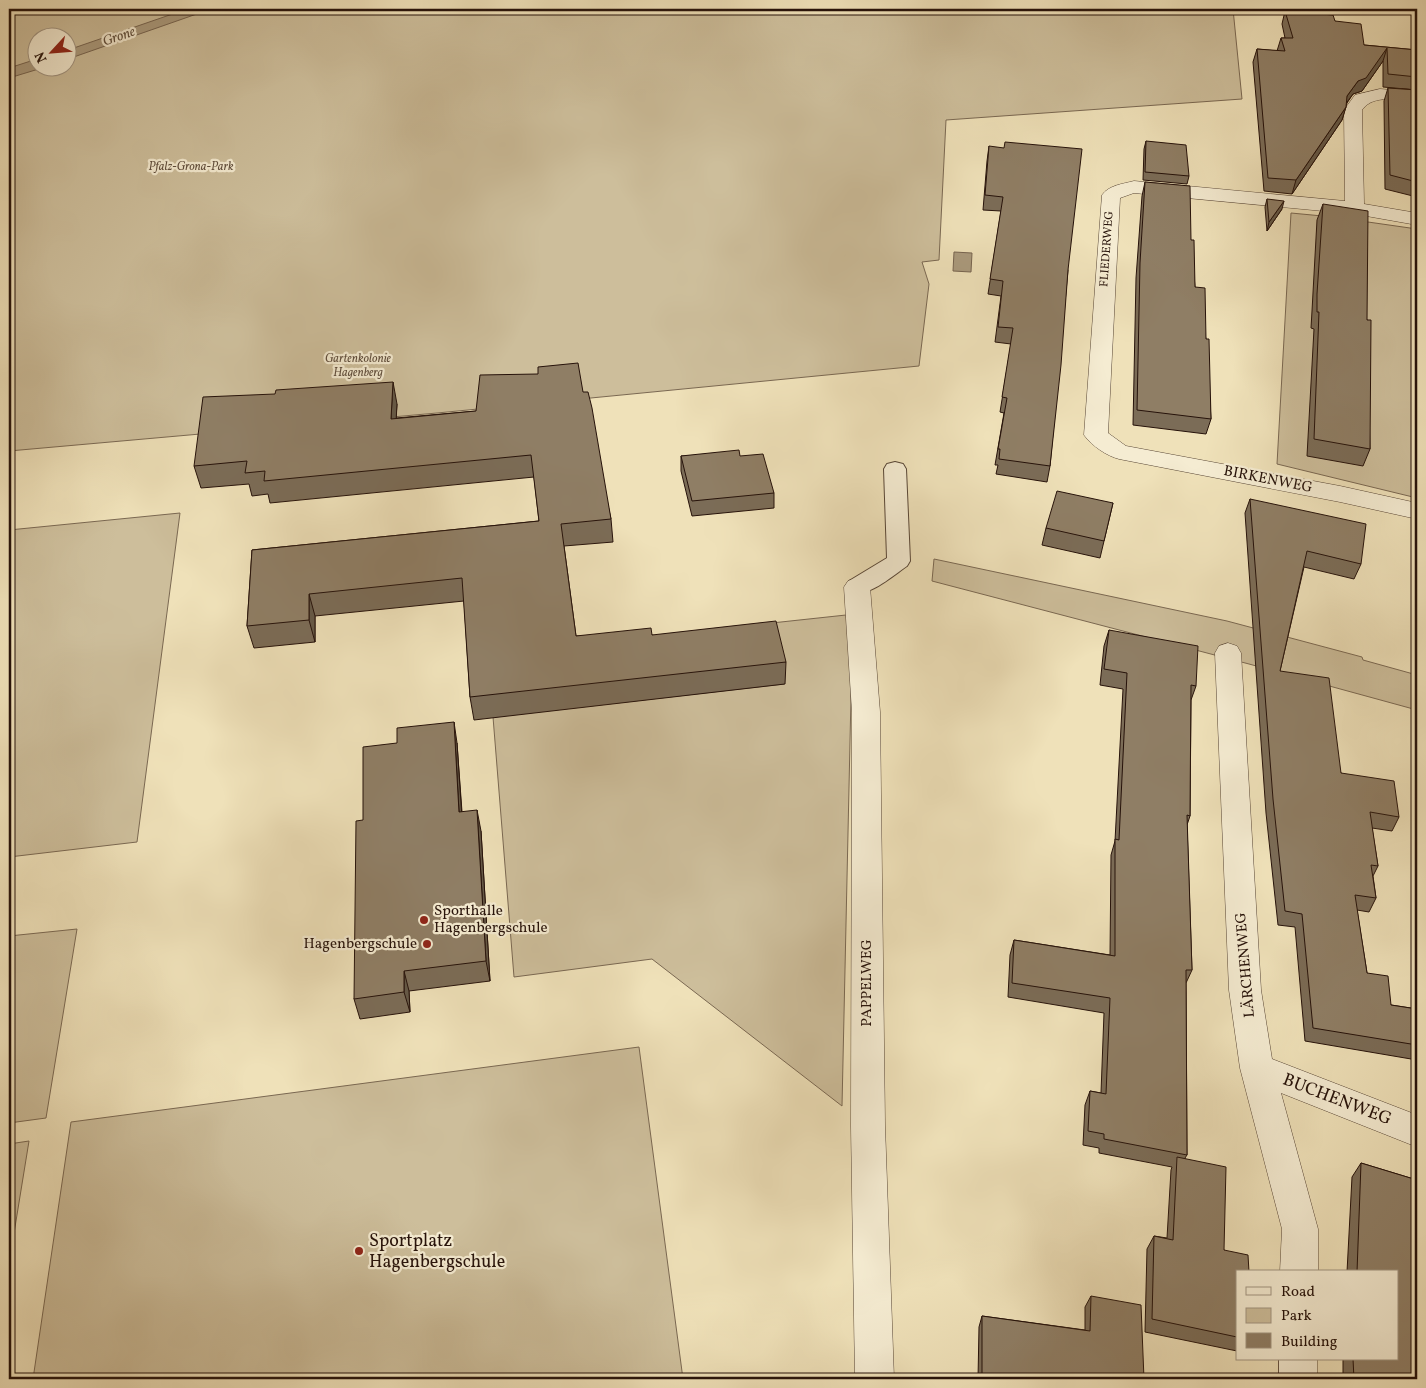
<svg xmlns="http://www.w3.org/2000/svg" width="1426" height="1388" font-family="Vollkorn,serif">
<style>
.green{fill:#cdbe9b;stroke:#7a6852;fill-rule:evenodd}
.water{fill:#ab9b7e;stroke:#766450}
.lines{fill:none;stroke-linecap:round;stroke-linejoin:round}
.lane-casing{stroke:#584636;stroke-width:2}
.street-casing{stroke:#584636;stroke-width:1}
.lane{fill:#f5ecd2;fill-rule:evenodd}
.street{fill:#f5ecd2;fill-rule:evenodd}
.wall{fill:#7b6c57;stroke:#26120a}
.shaded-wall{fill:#645847;stroke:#26120a}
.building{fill:#8f7e65;stroke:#26120a}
.poi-dot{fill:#8f2418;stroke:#f5ecd2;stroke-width:2}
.labels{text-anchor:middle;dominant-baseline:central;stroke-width:4.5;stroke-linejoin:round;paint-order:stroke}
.far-park-label{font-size:12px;font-style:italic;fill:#604e3d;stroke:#f5ecd2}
.far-street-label{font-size:12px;fill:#26120a;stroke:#f5ecd2}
.far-water-label{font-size:14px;font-style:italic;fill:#62503e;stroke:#f5ecd2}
.street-label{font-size:15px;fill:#26120a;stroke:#f5ecd2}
.poi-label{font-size:15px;fill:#26120a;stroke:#f5ecd2;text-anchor:start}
.near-street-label{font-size:18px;fill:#26120a;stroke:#f5ecd2}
.near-poi-label{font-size:18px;fill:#26120a;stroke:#f5ecd2;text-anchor:start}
</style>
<rect width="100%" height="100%" fill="#efe1b9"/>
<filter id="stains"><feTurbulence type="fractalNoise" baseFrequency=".004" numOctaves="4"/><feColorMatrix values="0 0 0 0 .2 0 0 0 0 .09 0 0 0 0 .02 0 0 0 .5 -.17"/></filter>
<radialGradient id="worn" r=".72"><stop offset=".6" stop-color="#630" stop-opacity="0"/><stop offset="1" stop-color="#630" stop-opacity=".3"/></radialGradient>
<g class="green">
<path d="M9,9H1233L1242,99L946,120L939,260L922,262L929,284L919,366L437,413L9,451ZM38,38H68V68H38Z"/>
<path d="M1291,213L1333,217L1417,229V498L1277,464Z"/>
<path d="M180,513L137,842L9,857V530Z"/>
<path d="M934,559L1227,621L1362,657L1363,660L1417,675V710L1249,664L932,581Z"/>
<path d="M846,615L852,651L842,1106L652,959L514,977L493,717L784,684L651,636Z"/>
<path d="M77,929L46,1118L9,1123V936Z"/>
<path d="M639,1047L683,1379H33L71,1122Z"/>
<path d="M29,1141L9,1264V1144Z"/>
</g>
<g class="water">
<path d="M187,9H211L68,59V50Z"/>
<path d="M37,59L38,68H42L9,78V68Z"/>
<path d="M954,252L972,253L971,272L953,271Z"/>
</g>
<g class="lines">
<g class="lane-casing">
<path id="lane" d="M895,462L903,464L906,469L910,561L907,566C891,577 868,598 849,593L845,587L849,581L887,558L884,469L887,464Z"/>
</g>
<g class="street-casing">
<g id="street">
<path d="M1380,89L1417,92V102C1399,101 1374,93 1362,110L1364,204L1417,213V225L1355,214L1134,193L1120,198L1108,433L1126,446L1340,486L1417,503V519L1340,502L1119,459C1107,456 1092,446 1084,435L1102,195C1109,185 1123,184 1134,181L1345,201L1344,110L1355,95Z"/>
<path d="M857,578L866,581L870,587L880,712L885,1126L894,1379H855L851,1126L852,712L844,587L848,581Z"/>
<path d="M1228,643L1237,646L1241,653L1261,990L1272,1059L1417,1115V1147L1281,1093L1318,1229V1272H1280L1282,1229L1240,1068L1229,990L1215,653L1219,646Z"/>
<rect x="1279" y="1359" width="38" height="20"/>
</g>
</g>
<use href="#lane" class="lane"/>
<use href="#street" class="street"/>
</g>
<g class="wall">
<path d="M1285,11L1335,21L1364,45L1417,50V90L1383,87V61L1362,91L1353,94L1347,103L1342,120L1292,194L1264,191L1253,62L1257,49L1277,51L1281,38H1285L1282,24Z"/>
<path d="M1388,88L1417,90V197L1385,189L1384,101Z"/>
<path d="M1146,141L1189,176L1187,184L1143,180L1144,149Z"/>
<path d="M989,146L1068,270L1050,466L1047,482L996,474L998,465H995L1004,413L1000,412L1011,344L995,342L1001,296L988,294L1001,211L983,210L987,161Z"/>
<path d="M1145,182L1191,240L1195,287L1206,339L1211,419L1206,434L1133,425L1136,278L1142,196Z"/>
<path d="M1267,199L1282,209L1267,231L1265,207Z"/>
<path d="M1323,204L1367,320L1370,449L1363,466L1307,456L1314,329L1311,328L1312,311L1317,220Z"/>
<path d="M583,392L611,519L613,542L564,546L576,636L652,635L786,662L785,684L474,720L470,697L464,601L315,616V642L254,648L247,626L252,550L539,521L534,477L270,503L268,494L252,496L249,484L201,488L194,466L397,404L396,418L476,411Z"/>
<path d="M681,456H740L774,493V508L692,516L681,471Z"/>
<path d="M1250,499L1361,564L1354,579L1304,567L1280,671L1341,773L1399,817L1392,831L1372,828L1378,866L1373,876L1376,898L1369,912L1357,910L1367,973L1391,1005L1417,1009V1060L1305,1041L1295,927L1278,925L1266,813L1245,513Z"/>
<path d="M1113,503L1100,558L1042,545L1046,528Z"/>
<path d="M1109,630L1196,686L1191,700L1190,816L1187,825L1192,970L1186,983L1187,1155L1185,1158L1224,1250L1237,1272V1351L1145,1332L1147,1249L1154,1236L1167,1238L1171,1170L1172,1167L1099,1153V1148L1083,1145L1085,1105L1090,1091L1101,1093L1104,1013L1008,997L1010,955L1014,940L1110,955L1111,855L1115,841L1123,689L1100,685L1104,646Z"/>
<path d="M457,743L462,812L481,831L490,981L409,991L410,1012L360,1019L354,999Z"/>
<path d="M1361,1163L1417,1180V1379H1343V1359H1397V1272H1347L1352,1177Z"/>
<path d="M1091,1296L1144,1379H978L979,1327L982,1316L1085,1330V1307Z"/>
</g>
<g class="shaded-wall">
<path d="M1387,48L1383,61L1362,91L1353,94L1342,109L1347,96L1358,81Z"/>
<path d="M1346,107L1342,120L1292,194L1296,180Z"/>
<path d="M1284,201L1282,209L1267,231L1269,222Z"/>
<path d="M393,382L397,404L395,441L391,419Z"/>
<path d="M309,594L315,616V642L309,620Z"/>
<path d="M454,722L457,743L463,833L459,812Z"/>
<path d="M477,810L481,831L490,981L486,961Z"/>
<path d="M404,971L409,991L410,1012L404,992Z"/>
</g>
<g class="building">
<path d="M1285,11L1333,15L1335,21L1361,24L1364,45L1417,50V77L1388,74L1387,48L1366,78L1358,81L1347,96L1346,107L1296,180L1268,178L1257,49L1285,51L1281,38H1293Z"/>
<path d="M1388,88L1417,90V182L1390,175Z"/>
<path d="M1146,141L1186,145L1189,176L1145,172Z"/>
<path d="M1005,142L1082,149L1068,270L1061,365L1050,466L999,459L1000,449H998L1007,398L1002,397L1013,328L998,327L1003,281L990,279L1003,197L985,195L989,146L1004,148Z"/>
<path d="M1145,182L1190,186L1191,240H1194L1195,287L1205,288L1206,339H1209L1211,419L1137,410L1140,263Z"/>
<path d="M1267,199L1284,201L1269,222Z"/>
<path d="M1323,204L1368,211L1367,320H1371L1370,449L1314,439L1319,312H1317V294Z"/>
<path d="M578,363L583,392H588L592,408L611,519L561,524L576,636L651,628L652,635L776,621L786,662L470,697L462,578L309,594V620L247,626L252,550L539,521L531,455L264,481L265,471L245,473L247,461L194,466L203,397L275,394L276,390L393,382L391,419L476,411L480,375L538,374V367Z"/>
<path d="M739,450L740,456L763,454L774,493L692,501L681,456Z"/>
<path d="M1057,491L1113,503L1104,541L1046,528Z"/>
<path d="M1250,499L1366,524L1361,564L1307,551L1280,671L1329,678L1341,773L1394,781L1399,817L1370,812L1378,866L1371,865L1376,898L1355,895L1367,973L1388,976L1391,1005L1417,1009V1045L1313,1028L1302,914L1285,911L1273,799Z"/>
<path d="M1109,630L1198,646L1196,686L1191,685L1190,816L1187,815L1192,970H1186L1187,1155L1104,1139V1134L1088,1131L1090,1091L1106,1094L1110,998L1012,983L1014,940L1115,956V839L1119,840L1127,673L1104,669Z"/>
<path d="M454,722L459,812L477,810L486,961L404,971V992L354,999L356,821L363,820V747L397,743V728Z"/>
<path d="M1177,1157L1226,1167L1224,1250L1248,1255L1249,1272H1237V1337L1152,1319L1154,1236L1173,1240Z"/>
<path d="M1361,1163L1417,1180V1379H1354L1353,1359H1397V1272H1357Z"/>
<path d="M1091,1296L1141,1305L1144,1379H1060L1023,1375V1379H982V1316L1090,1331Z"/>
</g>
<g class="poi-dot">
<circle cx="424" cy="920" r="5"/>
<circle cx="427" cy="944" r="5"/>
<circle cx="359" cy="1251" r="5"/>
</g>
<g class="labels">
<g class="far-park-label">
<text x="191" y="167">Pfalz-Grona-Park</text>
<text x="358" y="359">Gartenkolonie<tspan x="358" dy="14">Hagenberg</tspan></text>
</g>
<g class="far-street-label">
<text transform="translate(1107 249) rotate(-86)">FLIEDERWEG</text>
</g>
<g class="far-water-label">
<text transform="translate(119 37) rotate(-19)">Grone</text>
</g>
<g class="street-label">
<text transform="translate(1268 480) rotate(11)">BIRKENWEG</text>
<text transform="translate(1246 965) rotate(-95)">LÄRCHENWEG</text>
<text transform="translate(867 983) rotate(-90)">PAPPELWEG</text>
</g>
<g class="poi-label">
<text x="434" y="911">Sporthalle<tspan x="434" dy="17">Hagenbergschule</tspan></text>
<text x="417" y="944" text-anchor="end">Hagenbergschule</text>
</g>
<g class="near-street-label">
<text transform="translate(1337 1100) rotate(21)">BUCHENWEG</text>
</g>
<g class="near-poi-label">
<text x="369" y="1241">Sportplatz<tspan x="369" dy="21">Hagenbergschule</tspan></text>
</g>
</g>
<rect width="1426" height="1388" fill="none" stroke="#efe1b9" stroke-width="30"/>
<rect x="10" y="10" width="1406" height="1368" fill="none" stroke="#26120a" stroke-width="2.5"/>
<rect x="15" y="15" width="1396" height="1358" fill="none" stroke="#26120a"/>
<rect x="1236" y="1270" width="162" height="90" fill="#f5ecd2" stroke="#a29582"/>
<rect x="1246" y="1287" width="25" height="8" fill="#f5ecd2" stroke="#a29582"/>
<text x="1281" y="1296" font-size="15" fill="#26120a">Road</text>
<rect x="1246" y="1308" width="25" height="15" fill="#cdbe9b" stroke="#a29582"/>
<text x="1281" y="1320" font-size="15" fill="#26120a">Park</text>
<rect x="1246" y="1333" width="25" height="15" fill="#8f7e65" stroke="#a29582"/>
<text x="1281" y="1346" font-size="15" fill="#26120a">Building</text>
<g transform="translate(52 52) rotate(244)"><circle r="24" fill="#f5ecd2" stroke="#a29582"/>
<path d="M0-4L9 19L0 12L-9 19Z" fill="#8f2418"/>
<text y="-8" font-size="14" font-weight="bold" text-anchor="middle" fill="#26120a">N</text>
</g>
<rect width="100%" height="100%" filter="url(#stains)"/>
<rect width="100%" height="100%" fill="url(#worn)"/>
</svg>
